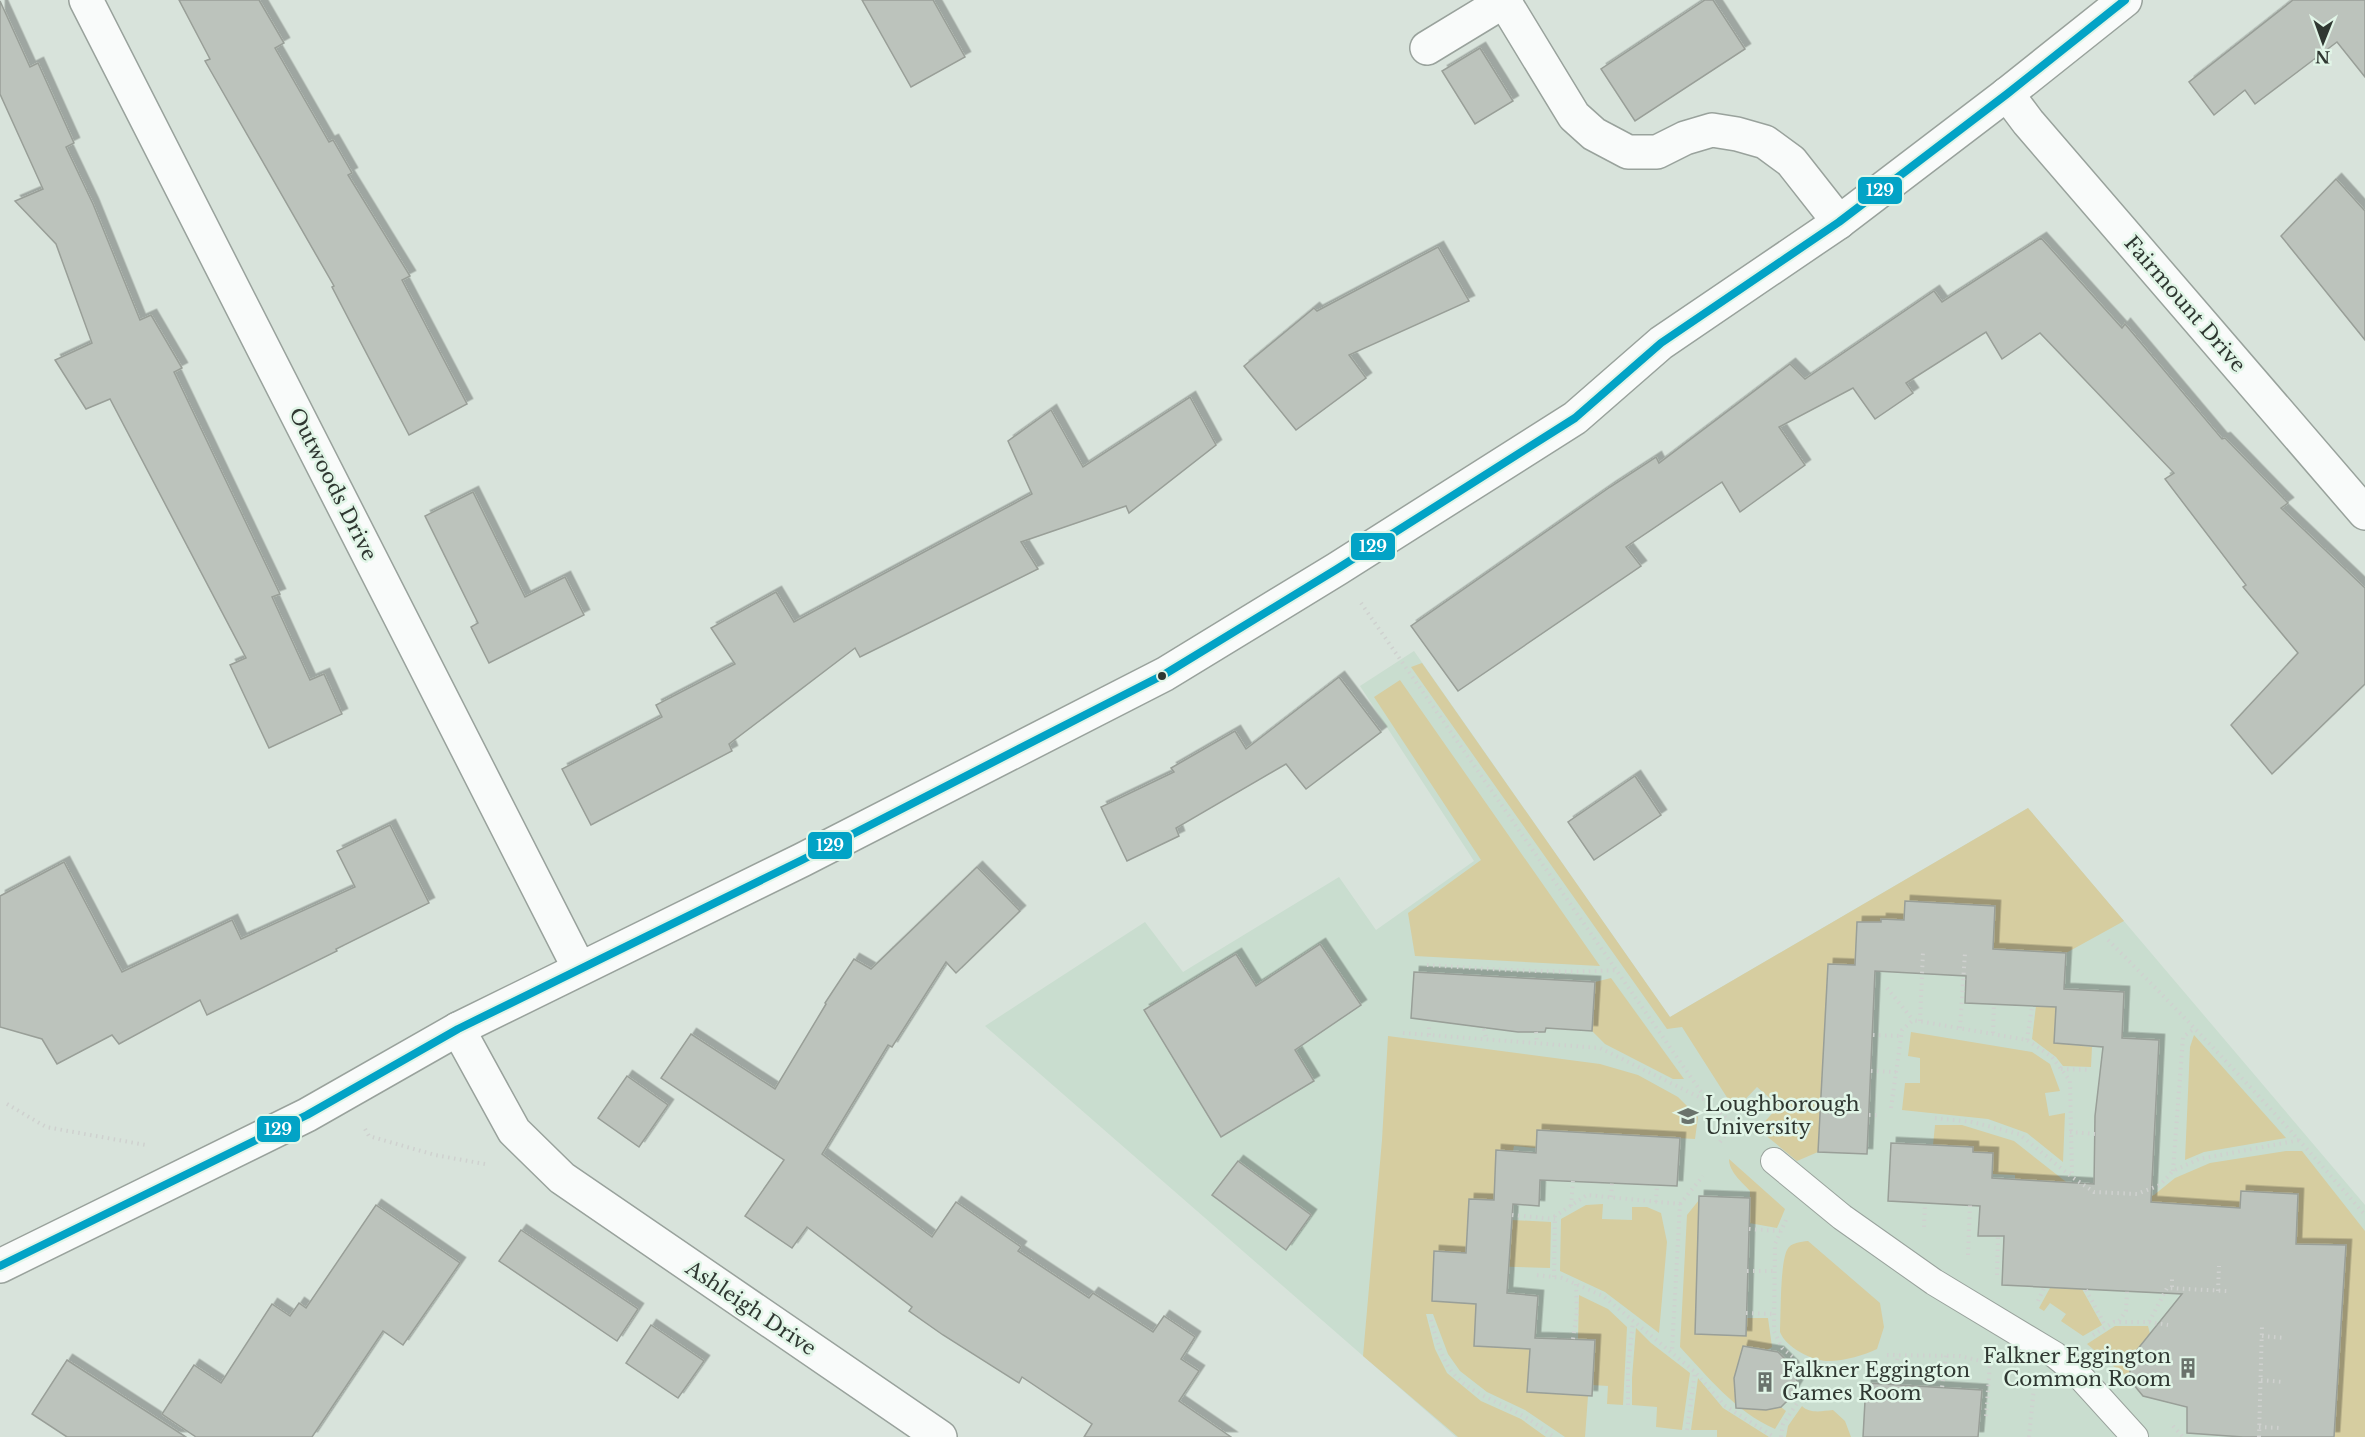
<svg xmlns="http://www.w3.org/2000/svg" width="2365" height="1437" font-family="'Libre Baskerville',serif">
<style>
.built{fill:#c9ddcf}
.green{fill:#d6cda0}
.building{fill:#bcc3bc;stroke:#999f98;stroke-width:1.5;filter:url(#shadow)}
.lines{fill:none;stroke-linecap:round;stroke-linejoin:round}
.lane-casing{stroke:#99a29c;stroke-width:28}
.street-casing{stroke:#99a29c;stroke-width:36}
.secondary-casing{stroke:#99a29c;stroke-width:36}
.path{stroke:#cfd1cf;stroke-width:4;stroke-dasharray:1.5 4.5;stroke-linecap:butt}
.lane{stroke:#f9fbfa;stroke-width:26}
.street{stroke:#f9fbfa;stroke-width:33}
.secondary{stroke:#f9fbfa;stroke-width:33}
.bus-1-casing{stroke:#e1f5e7;stroke-width:12}
.bus-1{stroke:#02a3c6;stroke-width:8}
.bus-dot{fill:#2f3731;stroke:#e1f5e7;stroke-width:2}
.labels{text-anchor:middle;dominant-baseline:central;stroke-width:5;stroke-linejoin:round;paint-order:stroke}
.street-label{font-size:20px;fill:#2f3731;stroke:#e1f5e7}
.poi-label{font-size:20px;fill:#2f3731;stroke:#e1f5e7;text-anchor:start}
.line-badge{stroke:#e1f5e7;stroke-width:2}
.badge-label{font-size:16px;text-anchor:middle;font-weight:bold;fill:#fff}
</style>
<defs>
<filter id="shadow"><feDropShadow dx="5.5" dy="-5.5" stdDeviation="0" flood-color="#0004"/></filter>
</defs>
<rect width="100%" height="100%" fill="#d8e3db"/>
<path class="built" d="M1414,651L1670,1017L2028,808L2365,1205V1437H1456L985,1026L1145,922L1183,972L1339,877L1376,930L1474,861L1360,686Z"/>
<g class="green">
<path d="M1422,663L1670,1017L2028,808L2124,921L2066,953L1993,949L1995,906L1906,901L1904,920L1881,919V922H1857L1855,965H1828L1818,1152L1797,1161L1758,1129L1779,1106L1757,1087L1735,1110L1682,1027L1667,1029L1411,667Z"/>
<path d="M1400,680L1600,966L1415,956L1408,913L1481,860L1374,697Z"/>
<path d="M1611,978L1684,1079H1673L1605,1044L1592,1031L1595,982Z"/>
<path d="M2036,1006L2056,1007L2054,1043L2092,1047L2091,1067L2063,1066L2056,1057L2032,1039Z"/>
<path d="M1911,1032L2032,1052L2050,1064L2060,1091L2045,1093L2049,1116L2065,1113L2063,1162L2027,1133L1988,1119L1902,1110L1905,1083H1920V1058L1908,1056Z"/>
<path d="M2194,1035L2286,1138L2204,1152L2185,1160L2190,1047Z"/>
<path d="M1388,1036L1600,1064L1638,1075L1678,1097L1698,1117L1695,1139L1538,1130L1536,1148L1514,1146L1513,1151L1497,1150L1494,1200L1469,1199L1466,1253L1434,1251L1432,1301L1476,1304L1474,1346L1530,1349L1528,1392L1588,1396L1585,1437H1565L1525,1410L1487,1392L1460,1371L1448,1354L1433,1314H1426L1435,1349L1447,1373L1481,1401L1521,1419L1546,1437H1458L1363,1356L1382,1140Z"/>
<path d="M1935,1125H1962L2014,1141L2084,1196L2122,1204L2154,1195L2175,1178L2210,1163L2286,1151H2302L2365,1231V1437H2334L2296,1244L2298,1194L2241,1191L2239,1216L2191,1225L2015,1180V1175L1993,1174V1153L1973,1152V1147L1933,1145Z"/>
<path d="M1729,1159L1785,1209L1777,1228L1749,1223L1750,1191C1742,1182 1729,1172 1729,1159Z"/>
<path d="M1699,1200L1695,1334L1746,1318H1768L1772,1347L1767,1350L1752,1353L1746,1404C1759,1411 1767,1410 1781,1407L1786,1411L1775,1429C1736,1412 1708,1377 1680,1347L1687,1215Z"/>
<path d="M1603,1204L1602,1219L1632,1220V1207H1647L1661,1213L1667,1242L1659,1333L1605,1292L1560,1271L1561,1219L1586,1205Z"/>
<path d="M1512,1220L1551,1222L1550,1268L1481,1266Z"/>
<path d="M1808,1241L1880,1303L1884,1327L1877,1349C1862,1356 1847,1360 1831,1361C1814,1362 1786,1348 1780,1332C1781,1314 1780,1264 1787,1250C1791,1242 1801,1242 1808,1241Z"/>
<path d="M2050,1288L2082,1289L2102,1325L2083,1336L2061,1321L2066,1314L2050,1303L2044,1311L2039,1308Z"/>
<path d="M1579,1295L1608,1309L1627,1327L1623,1405L1607,1404L1608,1386L1592,1385L1595,1341L1578,1339Z"/>
<path d="M2115,1326H2148L2150,1334L2129,1379L2087,1344Z"/>
<path d="M1636,1328L1651,1343L1690,1373L1682,1430L1656,1427L1657,1407L1632,1405V1378Z"/>
<path d="M1698,1378L1723,1408L1769,1437H1717V1430H1691Z"/>
<path d="M1802,1406C1810,1414 1822,1411 1833,1410L1845,1421L1851,1437H1786L1788,1426Z"/>
</g>
<g class="building">
<path d="M179,0H259L284,43L275,48L329,142L333,140L352,173L348,175L410,276L402,280L467,404L409,435L332,287L334,286L205,61L210,59Z"/>
<path d="M862,0H933L965,57L911,87Z"/>
<path d="M1705,0H1713L1745,49L1635,121L1601,69Z"/>
<path d="M2293,0H2365V77L2337,42L2255,104L2245,90L2214,115L2189,82Z"/>
<path d="M0,1L30,67L38,63L74,143L66,147L93,204L140,320L151,315L182,368L174,372L280,594L272,597L310,680L324,674L342,714L269,748L230,665L246,658L110,399L86,409L55,360L92,343L56,244L15,201L43,189L0,94Z"/>
<path d="M1480,48L1513,101L1475,124L1442,71Z"/>
<path d="M2336,179L2365,211V340L2281,236Z"/>
<path d="M2041,238L2122,328L2125,324L2222,439L2225,438L2288,503L2281,508L2365,588V684L2272,774L2231,725L2298,653L2243,587L2246,585L2165,479L2174,473L2040,333L2002,359L1986,332L1906,383L1913,393L1875,419L1853,388L1779,427L1805,465L1740,512L1722,482L1626,547L1641,566L1458,691L1411,626L1610,487L1656,457L1659,463L1790,364L1805,379L1934,291L1942,302Z"/>
<path d="M1438,247L1469,301L1349,355L1366,378L1296,430L1244,366L1314,308L1317,311Z"/>
<path d="M1190,397L1216,445L1129,513L1126,506L1021,542L1038,569L860,657L855,648L729,744L732,751L591,825L562,769L662,717L656,705L735,664L711,628L776,592L794,622L1032,494L1008,441L1051,410L1083,467Z"/>
<path d="M473,492L525,597L565,577L584,615L489,663L471,627L478,623L425,516Z"/>
<path d="M1339,677L1381,732L1306,789L1286,764L1176,828L1179,836L1127,861L1101,807L1174,772L1171,768L1235,731L1246,749Z"/>
<path d="M1635,776L1661,815L1594,860L1568,822Z"/>
<path d="M390,825L429,903L336,949L337,951L207,1015L200,1000L119,1044L112,1035L57,1064L42,1039L0,1027V896L64,862L122,972L232,920L241,939L355,887L337,851Z"/>
<path d="M977,867L1020,911L956,973L946,962L892,1047L888,1045L822,1154L932,1237L956,1202L1021,1247L1018,1251L1089,1298L1093,1293L1153,1332L1164,1316L1195,1337L1181,1359L1199,1371L1179,1401L1231,1437H1084L1092,1424L1022,1377L1019,1383L943,1335L909,1311L912,1307L807,1227L792,1248L745,1216L784,1160L661,1078L691,1034L775,1089L826,1004L825,1003L854,959L871,969Z"/>
<path d="M1905,901L1995,906L1993,949L2066,953L2064,989L2124,992L2122,1038L2159,1040L2151,1202L2240,1208L2241,1191L2298,1194L2296,1244L2346,1245L2334,1437H2243L2187,1433V1407L2143,1396L2129,1379L2132,1356L2182,1294L2002,1285L2004,1236H1978L1980,1206L1888,1201L1891,1143L1973,1147V1152L1993,1153L1992,1178L2094,1184L2095,1116L2103,1047L2054,1043L2056,1007L1965,1003L1966,976L1875,971L1867,1154L1818,1152L1828,964L1855,965L1857,922H1881V919L1904,920Z"/>
<path d="M1320,944L1361,1005L1295,1050L1314,1081L1221,1137L1144,1010L1236,954L1256,986Z"/>
<path d="M1414,972L1595,982L1592,1031L1546,1028L1545,1032H1518L1411,1018Z"/>
<path d="M627,1076L668,1105L639,1147L598,1118Z"/>
<path d="M1537,1130L1680,1138L1677,1186L1540,1180L1539,1206L1513,1204L1507,1293L1538,1296L1535,1338L1595,1340L1592,1396L1527,1392L1530,1349L1474,1346L1476,1304L1432,1301L1434,1251L1466,1253L1469,1199L1494,1200L1496,1150L1536,1153Z"/>
<path d="M1238,1161L1311,1215L1286,1250L1212,1195Z"/>
<path d="M1699,1196L1750,1198L1746,1336L1695,1334Z"/>
<path d="M376,1205L460,1263L403,1345L383,1331L312,1437H196L162,1414L194,1365L221,1383L272,1304L290,1316L299,1303L306,1308Z"/>
<path d="M521,1230L638,1309L617,1341L499,1261Z"/>
<path d="M651,1325L704,1361L678,1398L626,1363Z"/>
<path d="M1743,1346L1778,1352L1793,1367L1798,1384L1789,1399L1781,1407L1766,1410L1736,1408L1734,1378Z"/>
<path d="M67,1360L186,1437H67L32,1414Z"/>
<path d="M1866,1383L1982,1390L1978,1437H1863Z"/>
</g>
<g class="lines">
<g class="lane-casing">
<path id="lane" d="M1774,1161L1842,1217L1934,1282L2055,1355L2076,1372L2135,1437"/>
</g>
<g class="street-casing">
<g id="street">
<path d="M86,0L579,968"/>
<path d="M1504,1L1574,116L1594,134L1628,152H1657L1685,138L1712,130L1737,134L1765,142L1791,161L1839,222"/>
<path d="M1427,48L1506,0"/>
<path d="M2007,94L2028,122L2365,513"/>
<path d="M458,1029L514,1131L562,1178L940,1437"/>
</g>
</g>
<g class="secondary-casing">
<path id="secondary" d="M0,1266L307,1115L458,1029L802,860L1165,674L1337,569L1575,418L1661,343L1839,222L2007,94L2125,0"/>
</g>
<g class="path">
<path d="M1361,603L1708,1102L1747,1136"/>
<path d="M2108,940C2197,1029 2283,1120 2365,1215"/>
<path d="M1427,965C1490,969 1553,974 1616,970"/>
<path d="M1887,988L1913,1020"/>
<path d="M1920,1021L1923,951"/>
<path d="M1960,1028L1965,953"/>
<path d="M1484,1029L1486,1038"/>
<path d="M1536,1032L1537,1043"/>
<path d="M1403,1033L1600,1048L1707,1101"/>
<path d="M1993,1033L1994,1005"/>
<path d="M1429,1035V1025"/>
<path d="M1873,1035L1902,1036"/>
<path d="M2027,1040L2032,1006"/>
<path d="M2061,1069L2091,1070"/>
<path d="M1871,1071L1896,1072"/>
<path d="M7,1104L46,1127L146,1145"/>
<path d="M1891,1108L1902,1030L1913,1020L2027,1040L2052,1057L2070,1081L2072,1176"/>
<path d="M1869,1115H1881"/>
<path d="M1935,1118L1972,1122L2019,1134L2072,1177L2094,1192L2137,1194L2160,1185L2173,1171L2199,1159L2300,1140"/>
<path d="M365,1129L369,1136L435,1155L485,1164"/>
<path d="M2070,1132L2095,1134"/>
<path d="M1720,1142L1734,1124"/>
<path d="M2173,1171L2183,1037L2195,1028"/>
<path d="M1611,1197L1612,1183"/>
<path d="M1656,1202L1657,1186"/>
<path d="M1680,1204L1703,1176"/>
<path d="M1571,1206L1573,1181"/>
<path d="M1512,1215L1555,1219"/>
<path d="M1786,1220L1775,1244L1774,1331L1782,1348L1793,1357"/>
<path d="M1924,1227L1925,1203"/>
<path d="M1749,1229L1780,1231"/>
<path d="M1968,1255L1970,1205"/>
<path d="M1747,1271H1774"/>
<path d="M1537,1275L1562,1278L1603,1296L1695,1372L1724,1405L1774,1437"/>
<path d="M1997,1275L1998,1236"/>
<path d="M1554,1277L1555,1216L1587,1195L1680,1204L1672,1351"/>
<path d="M2172,1287V1277"/>
<path d="M2086,1290L2106,1327"/>
<path d="M2218,1291L2219,1266"/>
<path d="M2038,1301L2044,1288"/>
<path d="M1746,1313L1774,1314"/>
<path d="M1431,1320C1436,1337 1440,1353 1449,1368C1466,1393 1499,1401 1523,1416C1534,1422 1544,1430 1554,1437"/>
<path d="M2119,1321L2126,1311L2127,1291"/>
<path d="M2149,1322L2168,1325"/>
<path d="M2093,1335L2114,1322H2149L2167,1288L2227,1291"/>
<path d="M2262,1336L2285,1338"/>
<path d="M1573,1339L1577,1312L1576,1284"/>
<path d="M1887,1355L1960,1356L1989,1363"/>
<path d="M2261,1380L2283,1382"/>
<path d="M1894,1384L1898,1354"/>
<path d="M1942,1387L1946,1355"/>
<path d="M1628,1405V1368L1633,1322"/>
<path d="M1986,1416L1990,1364"/>
<path d="M2173,1426L2183,1437"/>
<path d="M2259,1427L2280,1428"/>
<path d="M1687,1430L1695,1372"/>
<path d="M1781,1437L1783,1424L1798,1402"/>
<path d="M2029,1437L2034,1388"/>
<path d="M2259,1437L2262,1326"/>
</g>
<use href="#lane" class="lane"/>
<use href="#street" class="street"/>
<use href="#secondary" class="secondary"/>
<g class="bus-1-casing">
<path id="bus-1" d="M0,1266L307,1115L458,1029L802,860L1165,674L1337,569L1575,418L1661,343L1839,222L2007,94L2125,0"/>
</g>
<use href="#bus-1" class="bus-1"/>
</g>
<defs>
<g id="university-bare" transform="scale(1.62)"><path d="M0-5L7-2L0 1L-7-2ZM-4 1L0 2.5L4 1V4Q0 6-4 4Z" fill="#6a736c" stroke="#e1f5e7" stroke-width="2.5" paint-order="stroke"/></g>
<g id="building-bare" transform="scale(1.62)"><path d="M-4-6H4V6H1V3H-1V6H-4ZM-2.5-4.3h1.7v1.8h-1.7ZM.8-4.3h1.7v1.8H.8ZM-2.5-1h1.7V.8h-1.7ZM.8-1h1.7V.8H.8Z" fill="#6a736c" stroke="#e1f5e7" stroke-width="2.5" paint-order="stroke"/></g>
</defs>
<g fill-rule="evenodd">
<use href="#university-bare" x="1688" y="1116"/>
<use href="#building-bare" x="2188" y="1368"/>
<use href="#building-bare" x="1765" y="1382"/>
</g>
<circle class="bus-dot" cx="1162" cy="676" r="5"/>
<g class="labels">
<g class="street-label">
<text transform="translate(2185 304) rotate(49)">Fairmount Drive</text>
<text transform="translate(333 484) rotate(63)">Outwoods Drive</text>
<text transform="translate(751 1308) rotate(34)">Ashleigh Drive</text>
</g>
<g class="poi-label">
<text x="1705" y="1104">Loughborough<tspan x="1705" dy="23">University</tspan></text>
<text x="2171" y="1356" text-anchor="end">Falkner Eggington<tspan x="2171" dy="23">Common Room</tspan></text>
<text x="1782" y="1370">Falkner Eggington<tspan x="1782" dy="23">Games Room</tspan></text>
</g>
</g>
<g class="line-badge">
<rect x="1857" y="176" width="46" height="29" rx="6" fill="#02a3c6"/>
<rect x="1350" y="532" width="46" height="29" rx="6" fill="#02a3c6"/>
<rect x="807" y="831" width="46" height="29" rx="6" fill="#02a3c6"/>
<rect x="256" y="1115" width="45" height="28" rx="6" fill="#02a3c6"/>
</g>
<g class="badge-label">
<text x="1880" y="196">129</text>
<text x="1373" y="552">129</text>
<text x="830" y="851">129</text>
<text x="278" y="1135">129</text>
</g>
<g transform="translate(2323 42) rotate(181)" stroke="#e1f5e7" stroke-width="4.5" paint-order="stroke">
<path d="M0-4.5L10 22L0 15L-10 22Z" fill="#2f3731"/>
<text y="-9" font-size="16" font-weight="bold" text-anchor="middle" fill="#2f3731">N</text>
</g>
</svg>
